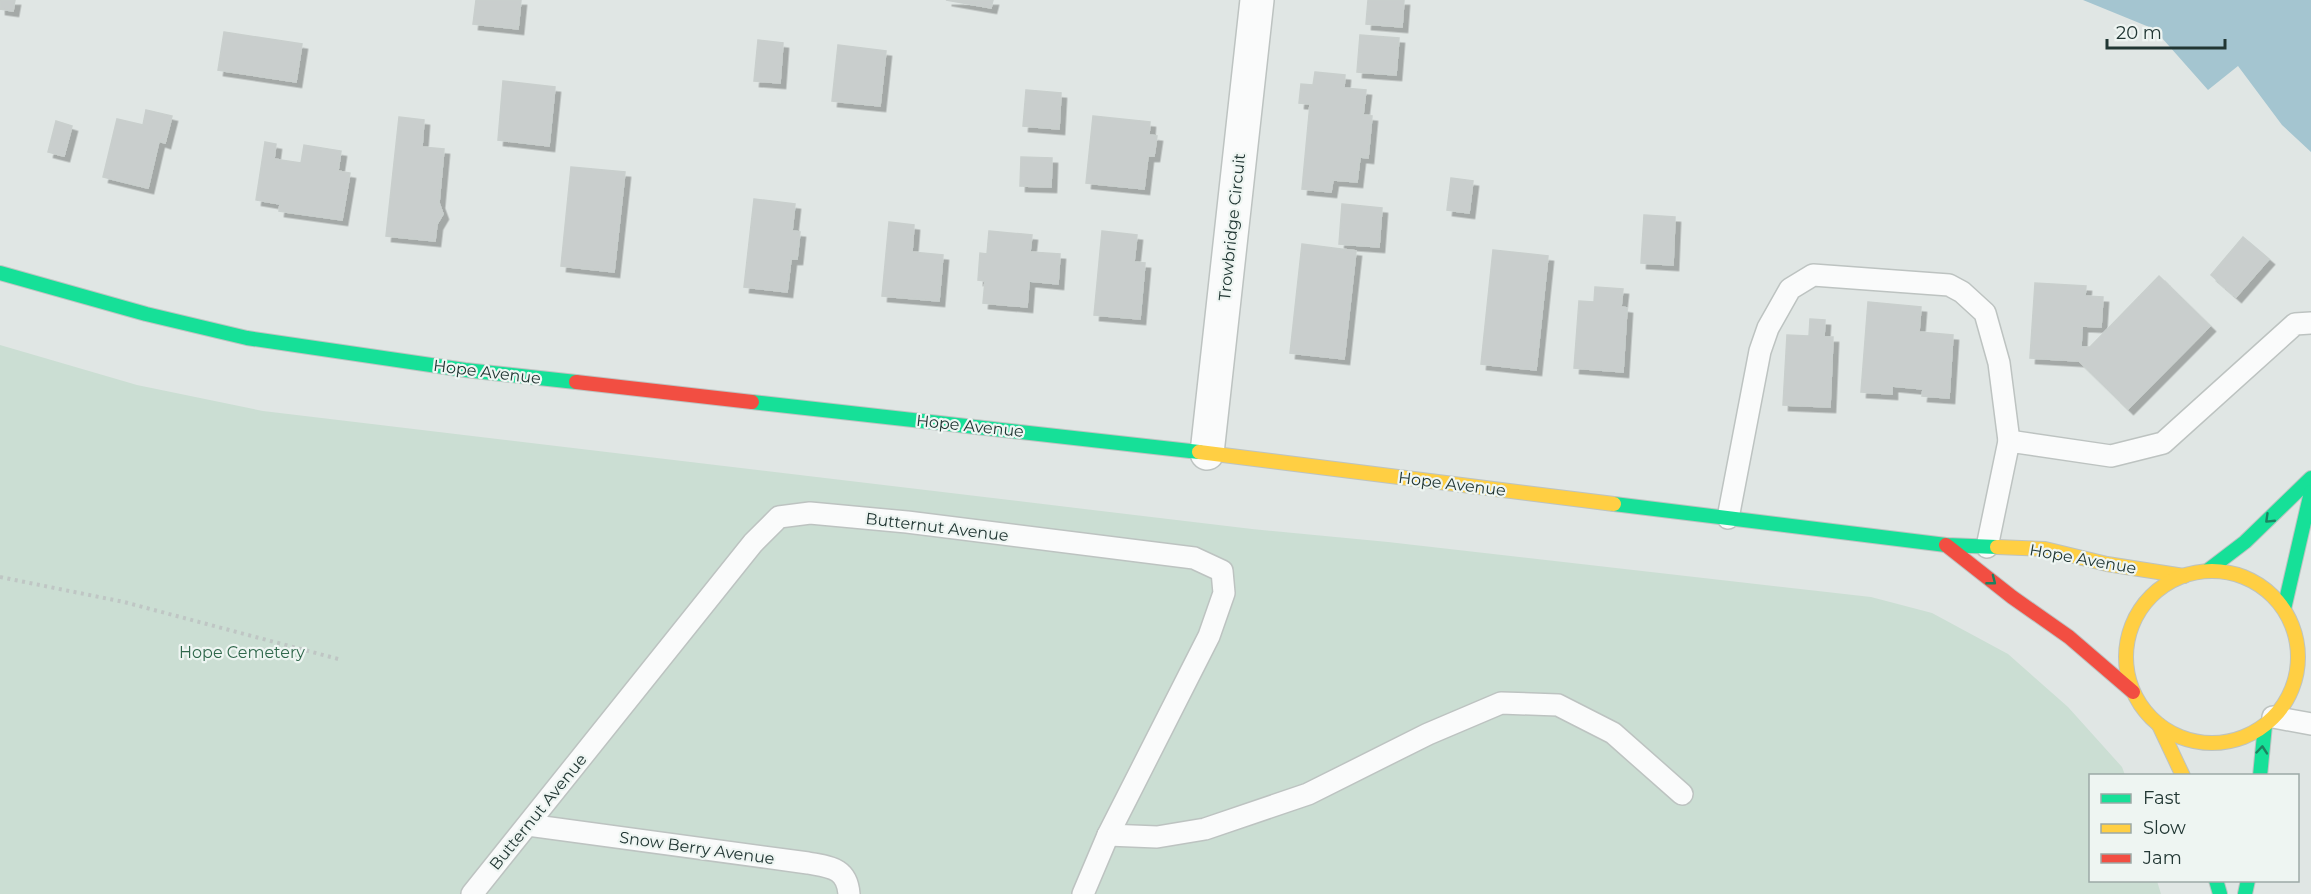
<svg xmlns="http://www.w3.org/2000/svg" width="2311" height="894" font-family="Montserrat,sans-serif">
<style>
.green{fill:#cbded3}
.water{fill:#a4c5d0}
.building{fill:#c9cecd;stroke:#c9cfcd;stroke-width:1.5;filter:url(#shadow)}
.lines{fill:none;stroke-linecap:round;stroke-linejoin:round}
.lane-casing{stroke:#bdc3c1;stroke-width:24}
.street-casing{stroke:#bdc3c1;stroke-width:36}
.fast-casing{stroke:#bdc3c1;stroke-width:16}
.slow-casing{stroke:#bdc3c1;stroke-width:16}
.jam-casing{stroke:#bdc3c1;stroke-width:16}
.path{stroke:#bfc6c4;stroke-width:4;stroke-dasharray:3 4.5;stroke-linecap:butt}
.lane{stroke:#fafbfb;stroke-width:21}
.street{stroke:#fafbfb;stroke-width:33}
.fast{stroke:#16e098;stroke-width:14}
.slow{stroke:#ffcf43;stroke-width:14}
.jam{stroke:#f24e42;stroke-width:14}
.oneway{stroke:#1c8260}
.labels{text-anchor:middle;dominant-baseline:central;stroke-width:4.5;stroke-linejoin:round;paint-order:stroke}
.street-label{font-size:16px;fill:#213633;stroke:#eef5f2}
.park-label{font-size:16px;fill:#30684c;stroke:#eef5f2}
</style>
<defs>
<filter id="shadow"><feDropShadow dx="5.5" dy="5.5" stdDeviation="0" flood-color="#0004"/></filter>
</defs>
<rect width="100%" height="100%" fill="#e0e6e4"/>
<path class="green" d="M0,345L137,385L263,411L1252,529L1388,542L1871,597L1932,613L2008,654L2068,707L2122,767L2125,775L2090,776V880L2157,881L2161,894H0Z"/>
<path class="water" d="M2083,0H2311V152L2282,125L2238,66L2208,90L2154,29Z"/>
<g class="building">
<path d="M0,0H15L13,11L0,9Z"/>
<path d="M476,0H521L518,29L473,24Z"/>
<path d="M946,0H993L991,8Z"/>
<path d="M1368,0H1404L1402,27L1366,24Z"/>
<path d="M224,32L302,44L296,82L218,70Z"/>
<path d="M1360,35L1399,38L1396,75L1357,72Z"/>
<path d="M758,40L783,43L780,83L754,81Z"/>
<path d="M838,45L886,51L880,106L832,101Z"/>
<path d="M1315,72L1345,75L1344,88L1366,90L1363,115L1372,116L1368,158L1360,157L1357,182L1333,180L1331,192L1302,189L1310,104L1299,103L1301,84L1313,85Z"/>
<path d="M503,81L555,87L549,146L498,140Z"/>
<path d="M1026,90L1061,93L1059,129L1023,126Z"/>
<path d="M146,110L172,116L165,143L159,141L148,188L103,177L117,119L143,125Z"/>
<path d="M1093,116L1150,122L1149,135L1157,136L1154,156H1148L1144,189L1086,183Z"/>
<path d="M399,117L424,120L422,147L444,149L439,203L443,214L437,224L435,241L386,236Z"/>
<path d="M56,121L72,126L64,156L48,152Z"/>
<path d="M265,142L276,144L274,159L301,163L304,145L341,151L338,171L350,173L342,220L279,211L280,204L256,200Z"/>
<path d="M1021,157L1052,158L1051,187L1020,186Z"/>
<path d="M571,167L625,172L614,272L561,266Z"/>
<path d="M1451,178L1473,181L1469,213L1447,210Z"/>
<path d="M754,199L795,204L792,231L800,232L797,259H791L787,292L744,287Z"/>
<path d="M1342,204L1382,208L1379,247L1339,244Z"/>
<path d="M1644,215L1675,217L1673,265L1641,263Z"/>
<path d="M889,222L914,225L912,252L943,255L939,301L882,296Z"/>
<path d="M989,231L1032,235L1030,252L1060,254L1058,284L1029,281L1027,307L983,303L985,281L978,280L980,253L987,254Z"/>
<path d="M1102,231L1137,235L1134,262L1145,263L1140,319L1094,315Z"/>
<path d="M2243,237L2269,259L2236,297L2211,275Z"/>
<path d="M1302,244L1356,251L1344,359L1290,353Z"/>
<path d="M1493,250L1548,256L1536,370L1481,364Z"/>
<path d="M2159,276L2210,326L2128,409L2079,361L2030,358L2035,283L2086,286L2085,296L2103,297L2101,327L2082,326L2081,347H2090Z"/>
<path d="M1595,287L1623,289L1621,307L1627,308L1623,372L1574,368L1579,301L1594,302Z"/>
<path d="M1868,302L1921,307L1919,332L1953,335L1949,398L1922,396L1923,389L1892,386V394L1861,392Z"/>
<path d="M1810,319L1825,320L1824,337H1833L1830,407L1783,405L1787,335L1809,336Z"/>
</g>
<g class="lines">
<g class="lane-casing">
<g id="lane">
<path d="M1728,518L1760,351L1768,328L1790,289L1813,275L1949,285L1962,292L1985,313L1999,363L2009,441"/>
<path d="M1987,547L2009,441L2111,456L2163,443L2295,324L2311,323"/>
<path d="M2273,717L2311,724"/>
<path d="M528,825L808,863C829,867 847,867 849,894"/>
<path d="M1108,835L1157,837L1205,829L1308,794L1428,734L1501,703L1558,705L1613,733L1682,794"/>
<path d="M472,894L753,543L779,517L810,513L907,522L1194,558L1222,571L1224,593L1209,636L1108,835L1083,894"/>
</g>
</g>
<g class="street-casing">
<path id="street" d="M1207,453L1257,0"/>
</g>
<g class="fast-casing">
<g id="fast">
<path d="M0,273L146,314L247,338L465,370L576,382"/>
<path d="M752,402L1199,452"/>
<path d="M1614,504L1946,545L1997,547"/>
<path d="M2207,571L2245,542L2311,478"/>
<path d="M2284,609L2311,492"/>
<path d="M2260,776L2265,725"/>
<path d="M2216,880L2220,894"/>
<path d="M2245,894L2248,880"/>
</g>
</g>
<g class="slow-casing">
<g id="slow">
<path d="M1199,452L1614,504"/>
<path d="M1997,547L2045,549L2107,564L2184,576"/>
<circle cx="2212" cy="657" r="86"/>
<path d="M2159,725L2183,776"/>
</g>
</g>
<g class="jam-casing">
<g id="jam">
<path d="M576,382L752,402"/>
<path d="M1946,545L2012,597L2069,637L2133,692"/>
</g>
</g>
<path class="path" d="M0,577L124,602L342,660"/>
<use href="#lane" class="lane"/>
<use href="#street" class="street"/>
<use href="#fast" class="fast"/>
<use href="#slow" class="slow"/>
<use href="#jam" class="jam"/>
</g>
<defs><path id="oneway-chevron" d="M-2-3.5L2.5 0L-2 3.5" fill="none" stroke-width="1.6" stroke-linecap="round" stroke-linejoin="round" transform="scale(1.5)"/></defs>
<g class="oneway">
<use href="#oneway-chevron" transform="translate(2269 519) rotate(136)"/>
<use href="#oneway-chevron" transform="translate(1992 581) rotate(38)"/>
<use href="#oneway-chevron" transform="translate(2262 750) rotate(-85)"/>
</g>
<g class="labels">
<g class="street-label">
<text transform="translate(1232 227) rotate(-84)">Trowbridge Circuit</text>
<text transform="translate(487 372) rotate(7)">Hope Avenue</text>
<text transform="translate(970 426) rotate(6)">Hope Avenue</text>
<text transform="translate(1452 484) rotate(7)">Hope Avenue</text>
<text transform="translate(937 527) rotate(7)">Butternut Avenue</text>
<text transform="translate(2083 559) rotate(10)">Hope Avenue</text>
<text transform="translate(538 812) rotate(-51)">Butternut Avenue</text>
<text transform="translate(697 848) rotate(8)">Snow Berry Avenue</text>
</g>
<g class="park-label">
<text x="242" y="652">Hope Cemetery</text>
</g>
</g>
<rect x="2089" y="774" width="210" height="108" fill="#eef5f2" stroke="#9ca9a6" stroke-width="1.5"/>
<rect x="2101" y="794" width="30" height="9" fill="#16e098" stroke="#9ca9a6" stroke-width="1.5"/>
<text x="2143" y="804" font-size="18" fill="#213633">Fast</text>
<rect x="2101" y="824" width="30" height="9" fill="#ffcf43" stroke="#9ca9a6" stroke-width="1.5"/>
<text x="2143" y="834" font-size="18" fill="#213633">Slow</text>
<rect x="2101" y="854" width="30" height="9" fill="#f24e42" stroke="#9ca9a6" stroke-width="1.5"/>
<text x="2143" y="864" font-size="18" fill="#213633">Jam</text>
<path d="M2107 39v9h118v-9" fill="none" stroke="#213633" stroke-width="3"/>
<text x="2116" y="39" font-size="18" fill="#213633" stroke="#eef5f2" stroke-width="4.5" paint-order="stroke">20 m</text>
</svg>
